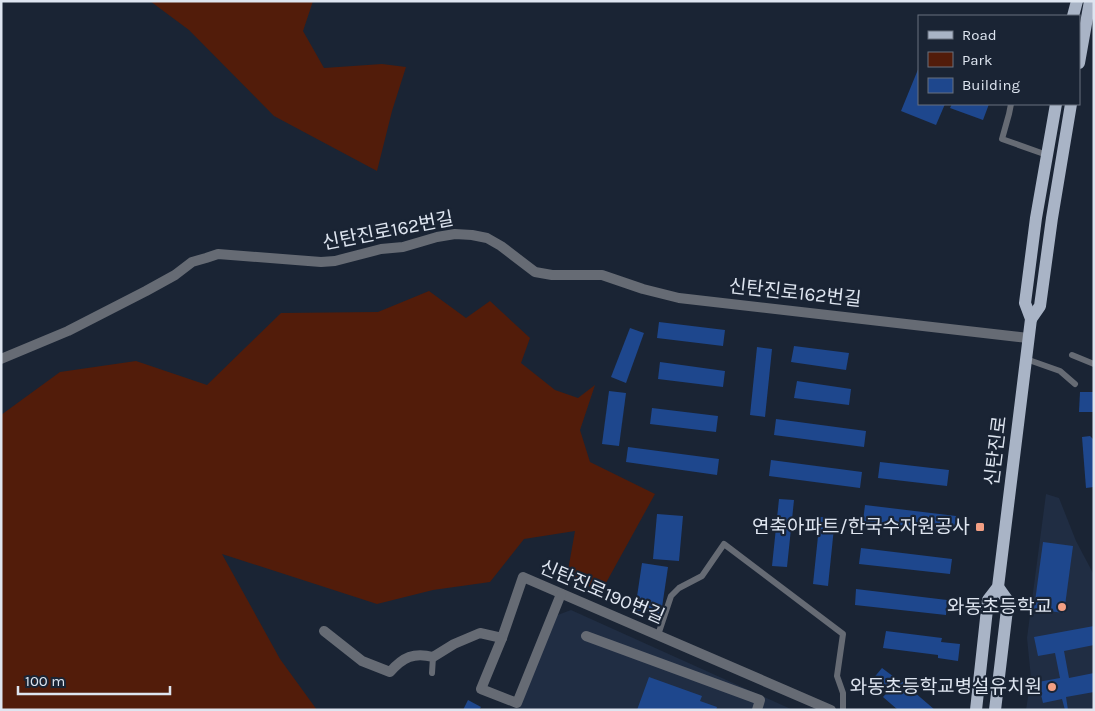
<svg xmlns="http://www.w3.org/2000/svg" width="1095" height="711" font-family="Karla,'Noto Sans KR',sans-serif">
<style>
.built{fill:#202d43}
.green{fill:#521c0a}
.building{fill:#1e478d}
.lines{fill:none;stroke-linecap:round;stroke-linejoin:round}
.service{stroke:#666b74;stroke-width:6}
.minor{stroke:#666b74;stroke-width:10}
.primary{stroke:#a9b4c6;stroke-width:12}
.poi-dot{fill:#f39f84;stroke:#1a2434;stroke-width:2}
.labels{text-anchor:middle;dominant-baseline:central;stroke-width:4.5;stroke-linejoin:round;paint-order:stroke}
.street-label{font-size:19px;fill:#dee5f0;stroke:#1a2434}
.poi-label{font-size:19px;fill:#dee5f0;stroke:#1a2434;text-anchor:end}
</style>
<rect width="100%" height="100%" fill="#1a2434"/>
<g class="built">
<path d="M1046,494L1059,498L1076,541L1094,575V710H1026L1031,678L1027,638Z"/>
<path d="M571,610L793,710H519L555,616Z"/>
</g>
<g class="green">
<path d="M150,1H313L303,31L324,68L382,64L406,67L392,111L377,171L274,116L189,30Z"/>
<path d="M429,291L466,318L490,301L530,338L521,363L555,390L578,398L595,385L580,430L590,462L655,494L601,592L567,576L575,531L524,539L490,582L433,590L377,604L222,554L280,659L317,710H1V415L60,372L136,361L207,385L281,313L378,312Z"/>
</g>
<g class="building">
<path d="M919,67V104H945L936,125L901,111Z"/>
<path d="M952,104H989L983,120L950,108Z"/>
<path d="M659,322L725,330L723,346L657,338Z"/>
<path d="M630,328L644,333L626,383L611,377Z"/>
<path d="M794,346L849,353L846,370L791,362Z"/>
<path d="M757,347L772,349L765,417L750,415Z"/>
<path d="M660,362L725,371L723,387L658,379Z"/>
<path d="M797,381L851,389L849,405L794,398Z"/>
<path d="M609,391L626,393L619,446L602,444Z"/>
<path d="M1080,392H1094V412H1079Z"/>
<path d="M652,408L718,416L716,432L650,424Z"/>
<path d="M776,419L866,431L864,447L774,435Z"/>
<path d="M1090,436L1094,440V487L1086,488L1082,437Z"/>
<path d="M628,447L719,459L717,475L626,462Z"/>
<path d="M771,460L862,472L860,488L769,476Z"/>
<path d="M880,462L949,470L947,486L878,478Z"/>
<path d="M779,499L794,500L787,567L772,566Z"/>
<path d="M865,505L956,516L954,531L863,521Z"/>
<path d="M657,514L683,516L679,561L653,559Z"/>
<path d="M820,517L835,518L828,586L813,584Z"/>
<path d="M1043,542L1073,546L1064,613L1034,609Z"/>
<path d="M861,548L952,559L950,574L859,564Z"/>
<path d="M642,563L668,567L661,614L635,610Z"/>
<path d="M856,589L947,600L946,615L855,605Z"/>
<path d="M1094,626V645L1064,651L1069,678L1094,673V692L1066,697L1068,710H1065L1062,699L1043,703L1038,682L1060,678L1055,653L1038,656L1034,637Z"/>
<path d="M886,631L942,638L941,642L960,644L958,661L938,658V655L883,648Z"/>
<path d="M882,668L894,677L885,689L872,680Z"/>
<path d="M649,677L702,696L700,701L717,707L716,710H637Z"/>
<path d="M899,679L935,710H898L883,697Z"/>
<path d="M468,700L481,707L479,710H463Z"/>
</g>
<g class="lines">
<g class="service">
<path d="M1011,104L1009,114L1002,139L1047,155"/>
<path d="M1072,355L1094,364"/>
<path d="M1026,359L1060,371L1075,384"/>
<path d="M658,635L671,596L679,588L702,576L724,544L843,634L837,676L843,693V710"/>
<path d="M432,673L433,657"/>
</g>
<g class="minor">
<path d="M1,359L68,331L146,291L175,275L192,262L206,258L218,254L321,262L335,261L381,249L403,247L437,237L455,234L472,235L487,238L501,246L535,272L552,275H602L643,289L679,298L1028,338"/>
<path d="M324,631L362,661L390,672C403,657 414,652 433,657L454,644L480,633L502,638L523,577L831,710"/>
<path d="M586,636L760,700L757,710"/>
<path d="M502,638L481,689L517,703L561,594"/>
</g>
<g class="primary">
<path d="M1073,16L1077,1"/>
<path d="M1079,63L1090,1"/>
<path d="M1031,319L1040,306L1052,218L1071,104"/>
<path d="M976,710L988,600L998,587L1031,319L1025,303L1036,218L1056,104"/>
<path d="M995,710L1008,601L998,587"/>
</g>
</g>
<g class="poi-dot">
<rect x="975" y="522" width="10" height="10" rx="2.5"/>
<circle cx="1062" cy="607" r="5"/>
<circle cx="1052" cy="687" r="5"/>
</g>
<g class="labels">
<g class="street-label">
<text transform="translate(388 231) rotate(-11)">신탄진로162번길</text>
<text transform="translate(795 293) rotate(6)">신탄진로162번길</text>
<text transform="translate(996 451) rotate(-83)">신탄진로</text>
<text transform="translate(602 592) rotate(23)">신탄진로190번길</text>
</g>
<g class="poi-label">
<text x="970" y="527">연축아파트/한국수자원공사</text>
<text x="1052" y="607">와동초등학교</text>
<text x="1042" y="687">와동초등학교병설유치원</text>
</g>
</g>
<rect width="1095" height="711" fill="none" stroke="#dee5f0" stroke-width="5"/>
<rect x="918" y="15" width="162" height="90" fill="#1a2434" stroke="#68717f"/>
<rect x="928" y="31" width="25" height="8" fill="#a9b4c6" stroke="#68717f"/>
<text x="962" y="40" font-size="15" fill="#dee5f0">Road</text>
<rect x="928" y="52" width="25" height="15" fill="#521c0a" stroke="#68717f"/>
<text x="962" y="65" font-size="15" fill="#dee5f0">Park</text>
<rect x="928" y="78" width="25" height="15" fill="#1e478d" stroke="#68717f"/>
<text x="962" y="90" font-size="15" fill="#dee5f0">Building</text>
<path d="M18 686v8h152v-8" fill="none" stroke="#dee5f0" stroke-width="2.5"/>
<text x="25" y="686" font-size="15" fill="#dee5f0" stroke="#1a2434" stroke-width="4" paint-order="stroke">100 m</text>
</svg>
